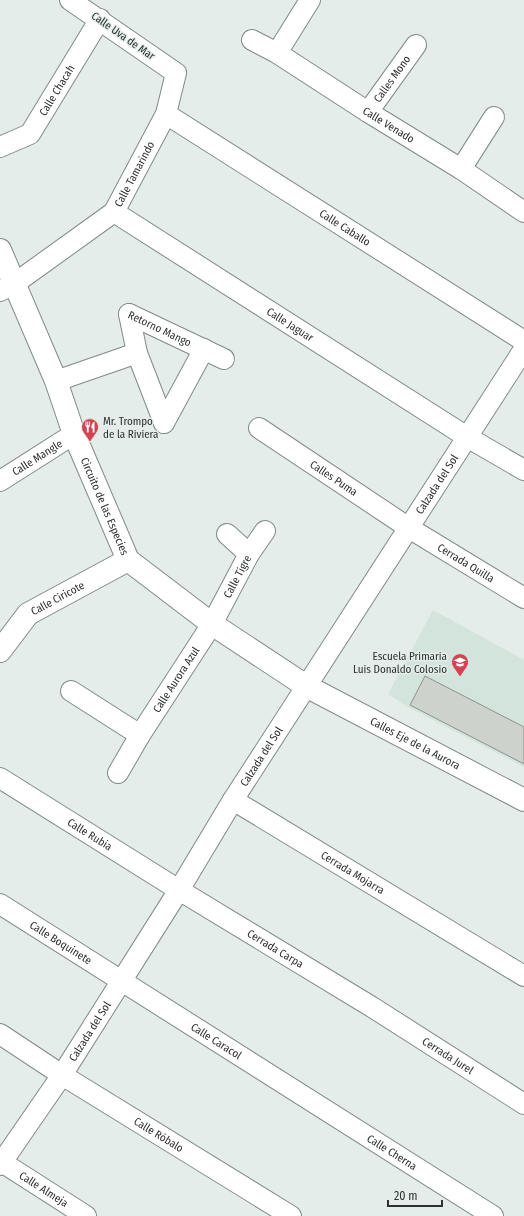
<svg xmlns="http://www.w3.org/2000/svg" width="524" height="1216" font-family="'Fira Sans Condensed',sans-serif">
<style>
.built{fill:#d3e4dc}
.building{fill:#cdd3cc;stroke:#8d928b}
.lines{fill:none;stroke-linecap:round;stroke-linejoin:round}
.street-casing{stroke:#828a87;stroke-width:22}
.secondary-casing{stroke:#828a87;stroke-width:24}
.street{stroke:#fff;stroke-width:20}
.secondary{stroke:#fff;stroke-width:22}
.labels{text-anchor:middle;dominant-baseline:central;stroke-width:3;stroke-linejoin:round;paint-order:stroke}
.street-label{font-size:11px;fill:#2d312f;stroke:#e4ede9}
.poi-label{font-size:11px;fill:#2d312f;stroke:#e4ede9;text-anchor:start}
</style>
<rect width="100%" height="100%" fill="#e4ede9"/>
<path class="built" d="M433,610L524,660V767L406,706L388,694Z"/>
<path class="building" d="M425,676L524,727V764L410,705Z"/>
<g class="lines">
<g class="street-casing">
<g id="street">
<path id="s1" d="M252,40L277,53L368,112L461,169L524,212"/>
<path d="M277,53L310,0"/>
<path id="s2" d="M368,112L416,45"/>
<path id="s3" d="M166,114L524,341"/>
<path id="s4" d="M0,147L30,134L100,19"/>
<path d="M461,169L494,117"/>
<path id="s5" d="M114,212L467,437L524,470"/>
<path id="s6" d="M0,291L14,284L114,212L166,114L176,73L70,0"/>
<path d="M129,314L137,353L164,423"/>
<path id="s7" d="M129,314L224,359"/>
<path d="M56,381L137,353"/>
<path d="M164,423L204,349"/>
<path id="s8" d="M259,428L409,528L524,598"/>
<path id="s9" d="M0,481L74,434"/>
<path d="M227,534L249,554"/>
<path d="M71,691L140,735"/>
<path id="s10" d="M118,773L140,735L212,624L249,554L265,531"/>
<path id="s11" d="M0,778L179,890L372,1007L524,1104"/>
<path id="s12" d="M233,800L524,976"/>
<path id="s13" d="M0,904L493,1216"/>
<path id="s14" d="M0,1034L62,1075L291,1216"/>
<path id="s15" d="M0,1161L86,1216"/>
<path id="s16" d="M0,1165L62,1075L179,890L233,800L524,349"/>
</g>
</g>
<g class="secondary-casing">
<g id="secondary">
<path id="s17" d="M0,250L56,381L74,434L128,560L212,624L306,686L524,800"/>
<path id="s18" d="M0,651L28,614L128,560"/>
</g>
</g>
<use href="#street" class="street"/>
<use href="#secondary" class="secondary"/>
</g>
<defs>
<g id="restaurant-pin" transform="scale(0.9)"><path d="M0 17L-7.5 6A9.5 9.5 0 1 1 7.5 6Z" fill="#d34352" stroke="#e4ede9"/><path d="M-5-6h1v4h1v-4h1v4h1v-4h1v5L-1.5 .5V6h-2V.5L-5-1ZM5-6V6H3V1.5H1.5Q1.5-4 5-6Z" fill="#fff"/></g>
<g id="school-pin" transform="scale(0.9)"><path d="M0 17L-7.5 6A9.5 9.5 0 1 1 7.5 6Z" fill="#d34352" stroke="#e4ede9"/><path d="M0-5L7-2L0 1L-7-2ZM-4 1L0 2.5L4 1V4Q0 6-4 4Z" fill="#fff"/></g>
</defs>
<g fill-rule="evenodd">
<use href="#restaurant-pin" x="90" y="427"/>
<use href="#school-pin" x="460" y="662"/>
</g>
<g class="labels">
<g class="street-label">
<text transform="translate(123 36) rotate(35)">Calle Uva de Mar</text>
<text stroke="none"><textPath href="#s2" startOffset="41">Calles Mono</textPath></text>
<text stroke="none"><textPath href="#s4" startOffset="84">Calle Chacah</textPath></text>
<text stroke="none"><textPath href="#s1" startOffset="161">Calle Venado</textPath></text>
<text stroke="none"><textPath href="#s6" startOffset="182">Calle Tamarindo</textPath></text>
<text stroke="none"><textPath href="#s3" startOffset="212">Calle Caballo</textPath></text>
<text stroke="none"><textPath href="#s5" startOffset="209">Calle Jaguar</textPath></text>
<text stroke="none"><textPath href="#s7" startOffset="34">Retorno Mango</textPath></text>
<text stroke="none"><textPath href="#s9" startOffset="44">Calle Mangle</textPath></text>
<text stroke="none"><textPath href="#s8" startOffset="90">Calles Puma</textPath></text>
<text stroke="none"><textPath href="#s16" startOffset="809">Calzada del Sol</textPath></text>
<text stroke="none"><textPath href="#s17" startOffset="277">Circuito de las Especies</textPath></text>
<text stroke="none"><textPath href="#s8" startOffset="247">Cerrada Quilla</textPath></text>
<text stroke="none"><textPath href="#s10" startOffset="230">Calle Tigre</textPath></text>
<text stroke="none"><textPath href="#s18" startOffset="80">Calle Ciricote</textPath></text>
<text stroke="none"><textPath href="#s10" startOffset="110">Calle Aurora Azul</textPath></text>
<text stroke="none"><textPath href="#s17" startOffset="677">Calles Eje de la Aurora</textPath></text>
<text stroke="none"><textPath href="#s16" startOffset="485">Calzada del Sol</textPath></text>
<text stroke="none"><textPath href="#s11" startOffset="106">Calle Rubia</textPath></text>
<text stroke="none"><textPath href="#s12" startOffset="140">Cerrada Mojarra</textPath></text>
<text stroke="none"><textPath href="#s13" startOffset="72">Calle Boquinete</textPath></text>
<text stroke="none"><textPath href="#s11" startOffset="324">Cerrada Carpa</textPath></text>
<text stroke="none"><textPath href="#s16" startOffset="161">Calzada del Sol</textPath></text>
<text stroke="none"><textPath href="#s13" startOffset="256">Calle Caracol</textPath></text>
<text stroke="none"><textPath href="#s11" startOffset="527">Cerrada Jurel</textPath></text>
<text stroke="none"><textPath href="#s14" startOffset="188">Calle Róbalo</textPath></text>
<text stroke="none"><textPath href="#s13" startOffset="464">Calle Cherna</textPath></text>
<text stroke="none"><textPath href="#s15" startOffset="52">Calle Almeja</textPath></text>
</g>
<g class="poi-label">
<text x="103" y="421">Mr. Trompo<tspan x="103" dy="13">de la Riviera</tspan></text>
<text x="447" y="656" text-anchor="end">Escuela Primaria<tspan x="447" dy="13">Luis Donaldo Colosio</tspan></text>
</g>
</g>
<path d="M388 1200v6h54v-6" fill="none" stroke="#2d312f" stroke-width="2"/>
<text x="394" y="1200" font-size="12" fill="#2d312f" stroke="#e4ede9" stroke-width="3" paint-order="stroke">20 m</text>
</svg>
